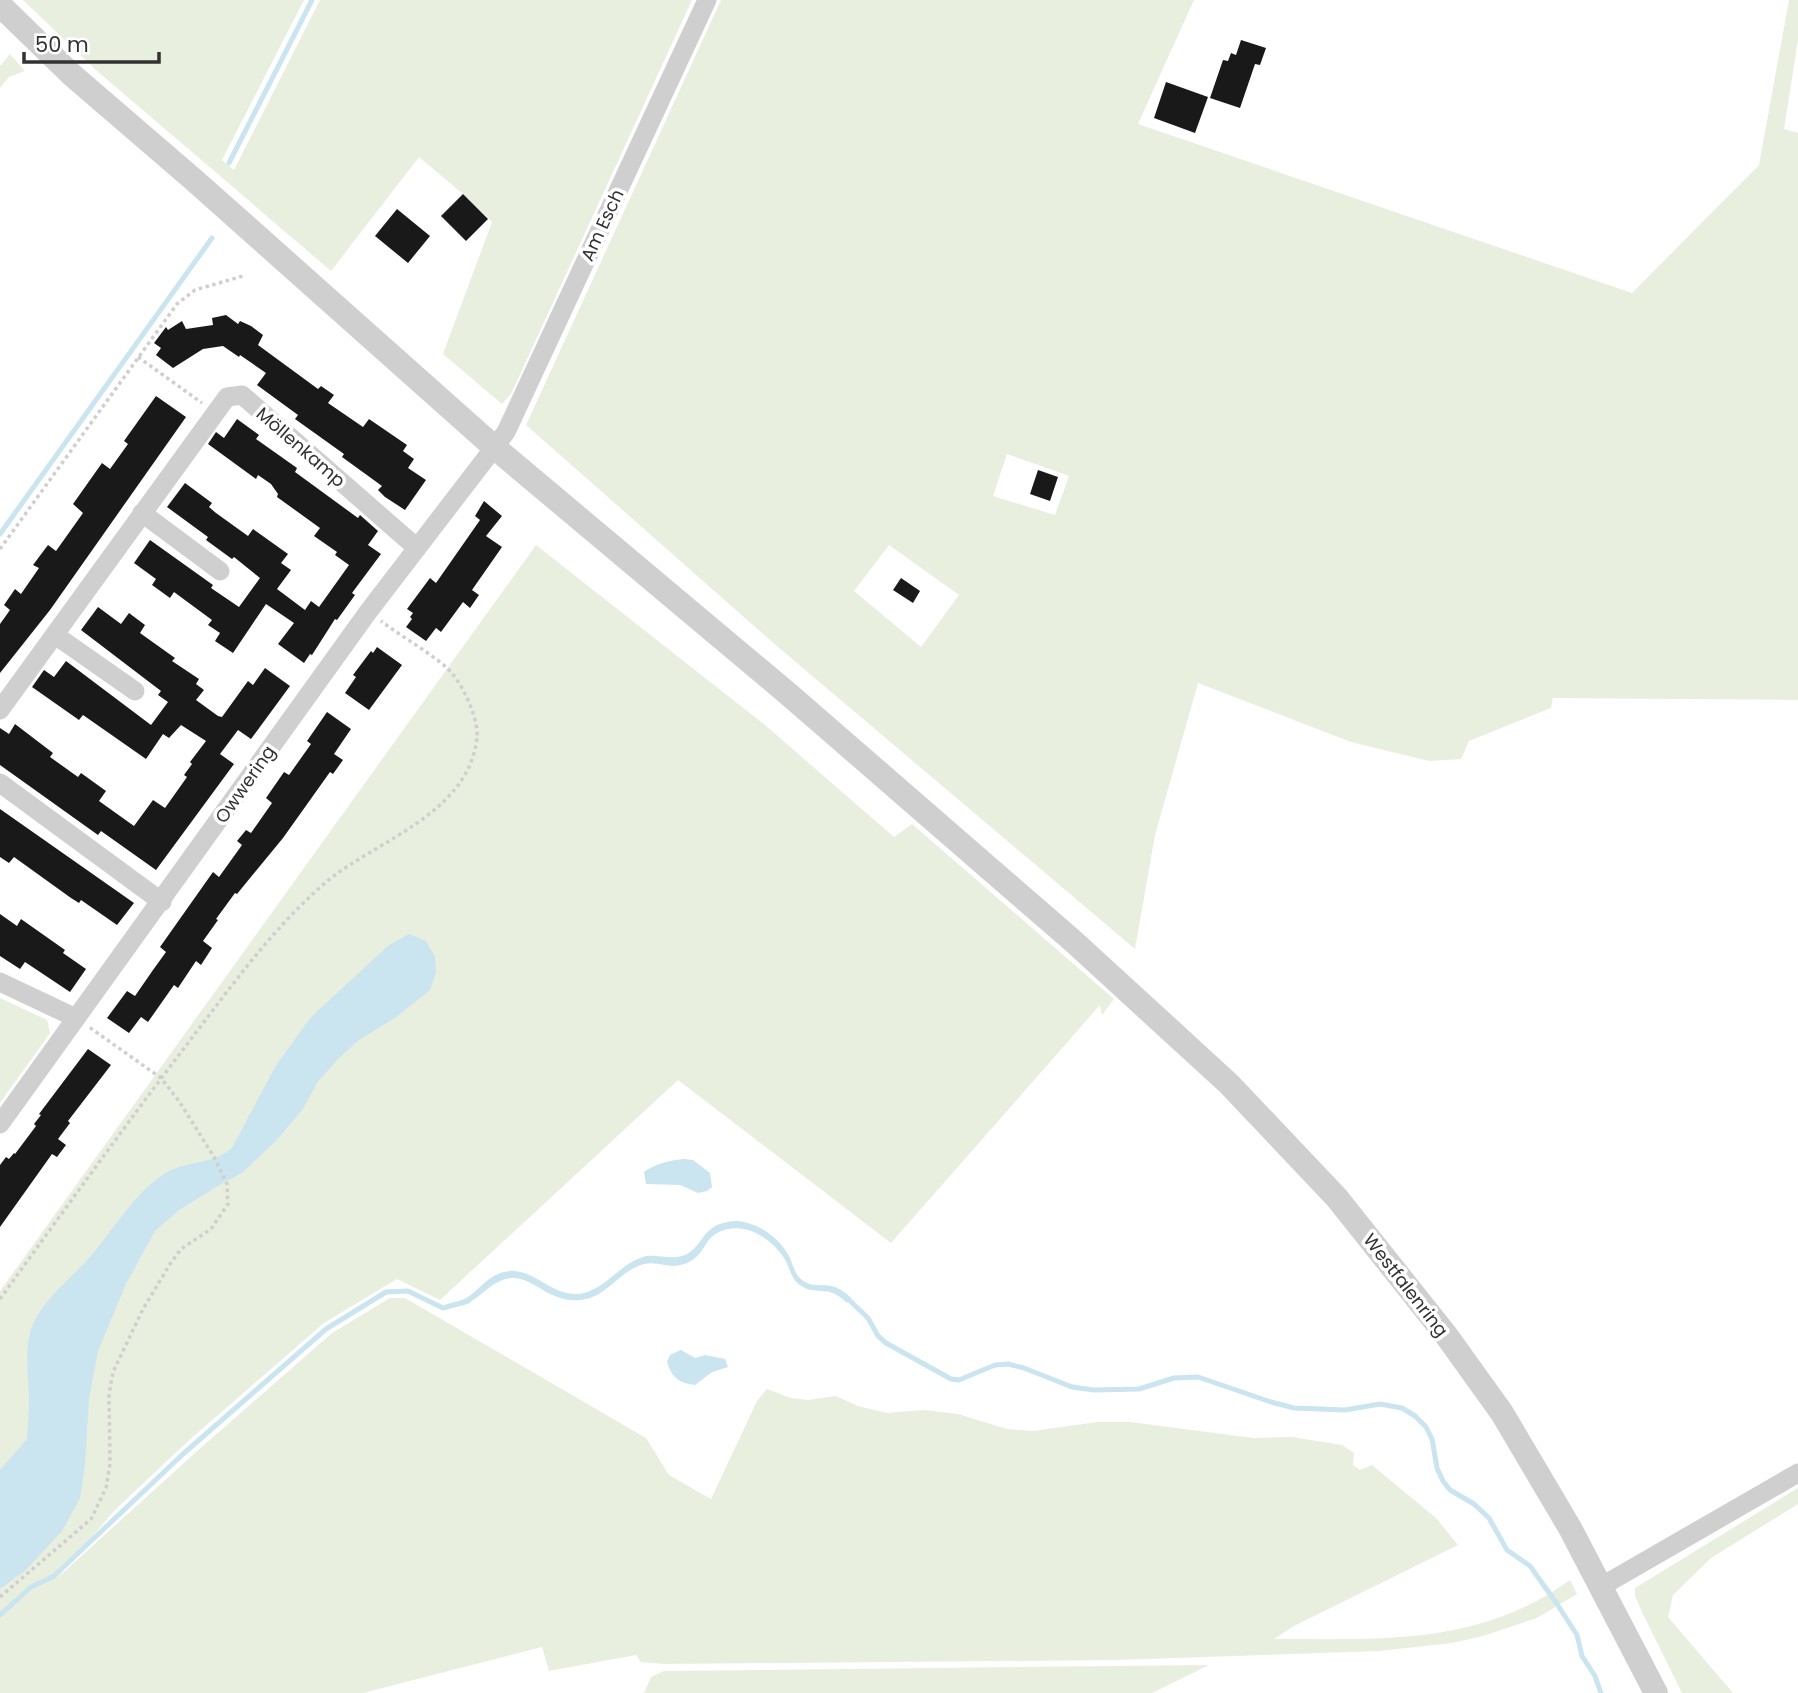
<svg xmlns="http://www.w3.org/2000/svg" width="1798" height="1693" font-family="Poppins,sans-serif">
<style>
.green{fill:#e9efdf;fill-rule:evenodd}
.water{fill:#cae4f0}
.lines{fill:none;stroke-linecap:round;stroke-linejoin:round}
.stream{stroke:#cae4f0;stroke-width:5}
.building{fill:#191919}
.path{stroke:#cfcfcf;stroke-width:3.5;stroke-dasharray:3.5 3.5;stroke-linecap:butt}
.minor{stroke:#cfcfcf;stroke-width:19}
.tertiary{stroke:#cfcfcf;stroke-width:24}
.labels{text-anchor:middle;dominant-baseline:central;stroke-width:7;stroke-linejoin:round;paint-order:stroke}
.street-label{font-size:18px;fill:#323232;stroke:#fff}
</style>
<rect width="100%" height="100%" fill="#fff"/>
<g class="green">
<path d="M23,0H304L222,160L234,170L320,0H692L511,394L502,404L443,354L492,222L463,194L419,157L331,271L96,70Z"/>
<path d="M721,0H1194L1138,124L1632,293L1759,165L1789,0H1798V40L1784,129L1798,133V700L1553,698L1551,708L1469,741L1461,759L1429,761L1351,742L1198,683L1155,835L1135,949L778,647L526,425ZM1007,454L1069,476L1055,515L993,496ZM889,545L959,595L921,647L854,591Z"/>
<path d="M10,54L25,71L9,77L0,88V66Z"/>
<path d="M536,545L765,725L894,837L912,824L1114,999L1102,1015L1100,1005L891,1243L678,1080L440,1300L397,1279L324,1323L187,1442L114,1511L57,1578L196,1452L332,1333L390,1298H405L646,1438L669,1475L711,1499L757,1401L767,1389L791,1398L808,1400L836,1396L858,1406L887,1413L924,1410L958,1414L1007,1429L1033,1431L1097,1422H1130L1253,1438L1292,1437L1342,1445L1354,1453L1353,1465L1360,1470L1372,1465L1436,1518L1458,1545L1294,1626L1274,1639C1381,1639 1479,1646 1570,1580L1577,1594L1537,1618L1483,1636L1452,1643L1379,1651L1115,1660L664,1664L641,1662L636,1655L549,1671L542,1647L363,1693H0V1291Z"/>
<path d="M0,998L47,1020L50,1033L0,1103Z"/>
<path d="M1798,1488V1504L1711,1558L1673,1595L1668,1617L1733,1693H1682L1641,1610L1635,1596V1588Z"/>
<path d="M1209,1665L1152,1693H644L651,1677L664,1671Z"/>
</g>
<g class="water">
<path d="M409,934L426,941L435,957L436,973L430,990L395,1018L359,1040L338,1059L317,1083L303,1109L276,1141L242,1173L221,1184L179,1210L155,1231L126,1284L98,1351L89,1399L85,1464L80,1498L62,1531L25,1571L0,1589V1470L27,1439C28,1425 29,1410 29,1396C28,1375 25,1354 30,1333C38,1303 70,1280 89,1258C113,1231 133,1194 164,1174C186,1160 209,1166 232,1148L275,1067L311,1017L389,945Z"/>
<path d="M683,1159L693,1160L710,1173L712,1187L707,1191L698,1193L680,1185L646,1184L644,1172C656,1163 669,1161 683,1159Z"/>
<path d="M736,1221C757,1222 779,1237 789,1256C793,1264 794,1274 802,1280C818,1292 829,1276 851,1298L847,1303C826,1282 818,1298 800,1285C790,1278 790,1267 784,1258C778,1249 770,1241 761,1236C745,1225 721,1225 708,1241C703,1249 699,1256 691,1261C671,1272 660,1260 644,1264C621,1270 609,1294 586,1299C548,1307 533,1272 506,1279C488,1284 480,1299 462,1306L460,1301C477,1295 484,1277 504,1272C535,1265 551,1300 584,1293C607,1287 620,1264 643,1257C656,1253 670,1261 685,1255C706,1245 700,1223 736,1221Z"/>
<path d="M681,1350L695,1358L705,1355L725,1359L728,1367L712,1372L695,1385C679,1383 672,1378 667,1362L670,1355Z"/>
</g>
<g class="lines">
<g class="stream">
<path d="M229,163L312,0"/>
<path d="M0,534L212,238"/>
<path d="M846,1297L868,1318L878,1336L886,1343L951,1379L959,1380L995,1365L1008,1364L1024,1368L1072,1387L1094,1390L1139,1389L1174,1378L1198,1377L1271,1402L1294,1408L1345,1410L1380,1404L1402,1408L1415,1416L1426,1427L1432,1439L1437,1468L1443,1481L1450,1490L1474,1504L1489,1518L1507,1550L1530,1566L1557,1604L1577,1635L1582,1656L1595,1676L1601,1693"/>
<path d="M0,1615L31,1587L54,1576L183,1454L326,1329L386,1292L408,1291L443,1308L468,1301"/>
</g>
</g>
<g class="building">
<path d="M1241,40L1266,48L1260,65L1255,64L1240,108L1210,98L1223,60L1228,61L1231,53L1236,55Z"/>
<path d="M1166,82L1208,97L1195,133L1154,118Z"/>
<path d="M463,194L488,219L466,241L441,216Z"/>
<path d="M397,209L430,236L408,263L375,236Z"/>
<path d="M226,315L238,324L240,321L251,326L263,335L258,345L318,389L321,386L334,395L328,403L363,427L369,419L407,445L403,451L414,459L408,468L426,480L405,510L385,497L378,490L382,486L342,457L344,454L295,419L298,415L257,385L266,373L240,355L239,357L223,346L203,349L173,368L156,355L161,348L154,343L166,327L168,330L182,321L186,329L213,325L212,318Z"/>
<path d="M156,396L186,417L50,610L0,673V624L10,610L4,605L15,589L21,594L39,568L33,565L48,545L56,551L83,513L73,504L102,463L110,469L128,444L124,441Z"/>
<path d="M237,419L259,435L256,439L297,468L295,472L358,518L360,515L378,531L368,545L381,554L352,593L355,595L337,620L335,619L312,655L310,654L304,663L278,644L294,623L266,604L233,653L215,641L220,633L208,625L212,620L174,592L170,598L152,585L156,579L134,563L150,540L213,585L211,588L239,607L260,578L234,557L232,559L206,540L208,537L167,507L185,483L212,503L209,507L216,513L248,536L253,529L288,554L281,563L291,570L277,589L305,610L311,601L319,607L349,565L335,555L337,552L314,536L320,528L277,497L278,494L271,484L258,475L256,479L208,444L216,432L224,438Z"/>
<path d="M1038,470L1058,477L1050,501L1030,494Z"/>
<path d="M484,501L502,516L486,536L502,547L472,590L479,595L470,608L463,602L441,632L436,628L426,641L406,627L412,619L410,617L413,613L407,609L430,578L436,583L480,520L475,516Z"/>
<path d="M901,578L920,591L913,603L893,590Z"/>
<path d="M98,607L121,624L129,613L145,625L140,633L175,658L172,661L199,679L196,684L204,690L196,700L218,716L222,717L248,681L253,685L265,668L290,686L251,739L238,730L220,754L234,764L156,870L101,831L98,835L0,765V728L9,734L15,724L53,753L50,757L78,777L81,773L106,791L99,801L134,826L153,800L165,808L187,777L184,775L192,764L190,762L206,741L181,725L169,738L163,734L146,759L83,715L79,720L32,687L44,670L54,677L66,661L151,725L168,702L158,695L161,691L81,630Z"/>
<path d="M377,647L402,665L369,710L345,693L356,677L353,675L371,651L373,653Z"/>
<path d="M327,712L351,729L334,754L343,760L333,774L330,772L283,838L237,894L235,893L216,919L218,920L203,941L212,948L201,965L196,961L178,988L174,985L148,1022L141,1017L129,1033L107,1018L127,991L135,996L153,970L166,952L160,947L213,872L219,877L242,845L237,841L246,830L251,833L272,803L266,798L284,772L289,775L311,744L307,741Z"/>
<path d="M0,809L134,903L117,925L81,900L79,903L71,898L14,857L9,863L0,857Z"/>
<path d="M0,914L17,926L21,919L65,950L63,953L86,969L70,992L25,962L20,969L0,956Z"/>
<path d="M88,1049L111,1065L68,1121L70,1123L58,1139L66,1145L57,1157L52,1154L0,1227V1165L6,1157L9,1159L14,1153L15,1154L36,1126L34,1124L41,1115L39,1114Z"/>
</g>
<g class="lines">
<g class="path">
<path d="M138,357L202,403"/>
<path d="M0,549L177,304L195,290L243,276"/>
<path d="M0,1299C62,1213 124,1127 188,1043C230,988 272,929 325,883C376,840 468,815 477,738C479,718 461,680 446,667C426,650 402,637 381,621"/>
<path d="M0,1597L91,1519L106,1488L110,1464L109,1394L113,1372L143,1309L170,1264L181,1249L211,1229L228,1204L227,1184L214,1157L179,1101L161,1078L89,1027"/>
</g>
<g class="minor">
<path d="M142,513L220,571"/>
<path d="M55,635L135,691"/>
<path d="M0,710L227,397L242,395L417,548"/>
<path d="M0,783L162,902"/>
<path d="M0,982L76,1018"/>
<path d="M0,1124L368,612L506,432L707,0"/>
<path d="M1602,1586L1798,1473"/>
</g>
<path class="tertiary" d="M0,5L72,75L194,180L494,447L786,692L1073,941L1229,1084L1337,1198L1446,1335L1502,1413L1570,1528L1656,1693"/>
</g>
<g class="labels">
<g class="street-label">
<text transform="translate(602 225) rotate(-65)">Am Esch</text>
<text transform="translate(301 447) rotate(41)">Möllenkamp</text>
<text transform="translate(245 784) rotate(-55)">Owwering</text>
<text transform="translate(1406 1285) rotate(52)">Westfalenring</text>
</g>
</g>
<path d="M24 52v10h135v-10" fill="none" stroke="#323232" stroke-width="3.5"/>
<text x="35" y="52" font-size="21" fill="#323232" stroke="#ffffff" stroke-width="5" paint-order="stroke">50 m</text>
</svg>
